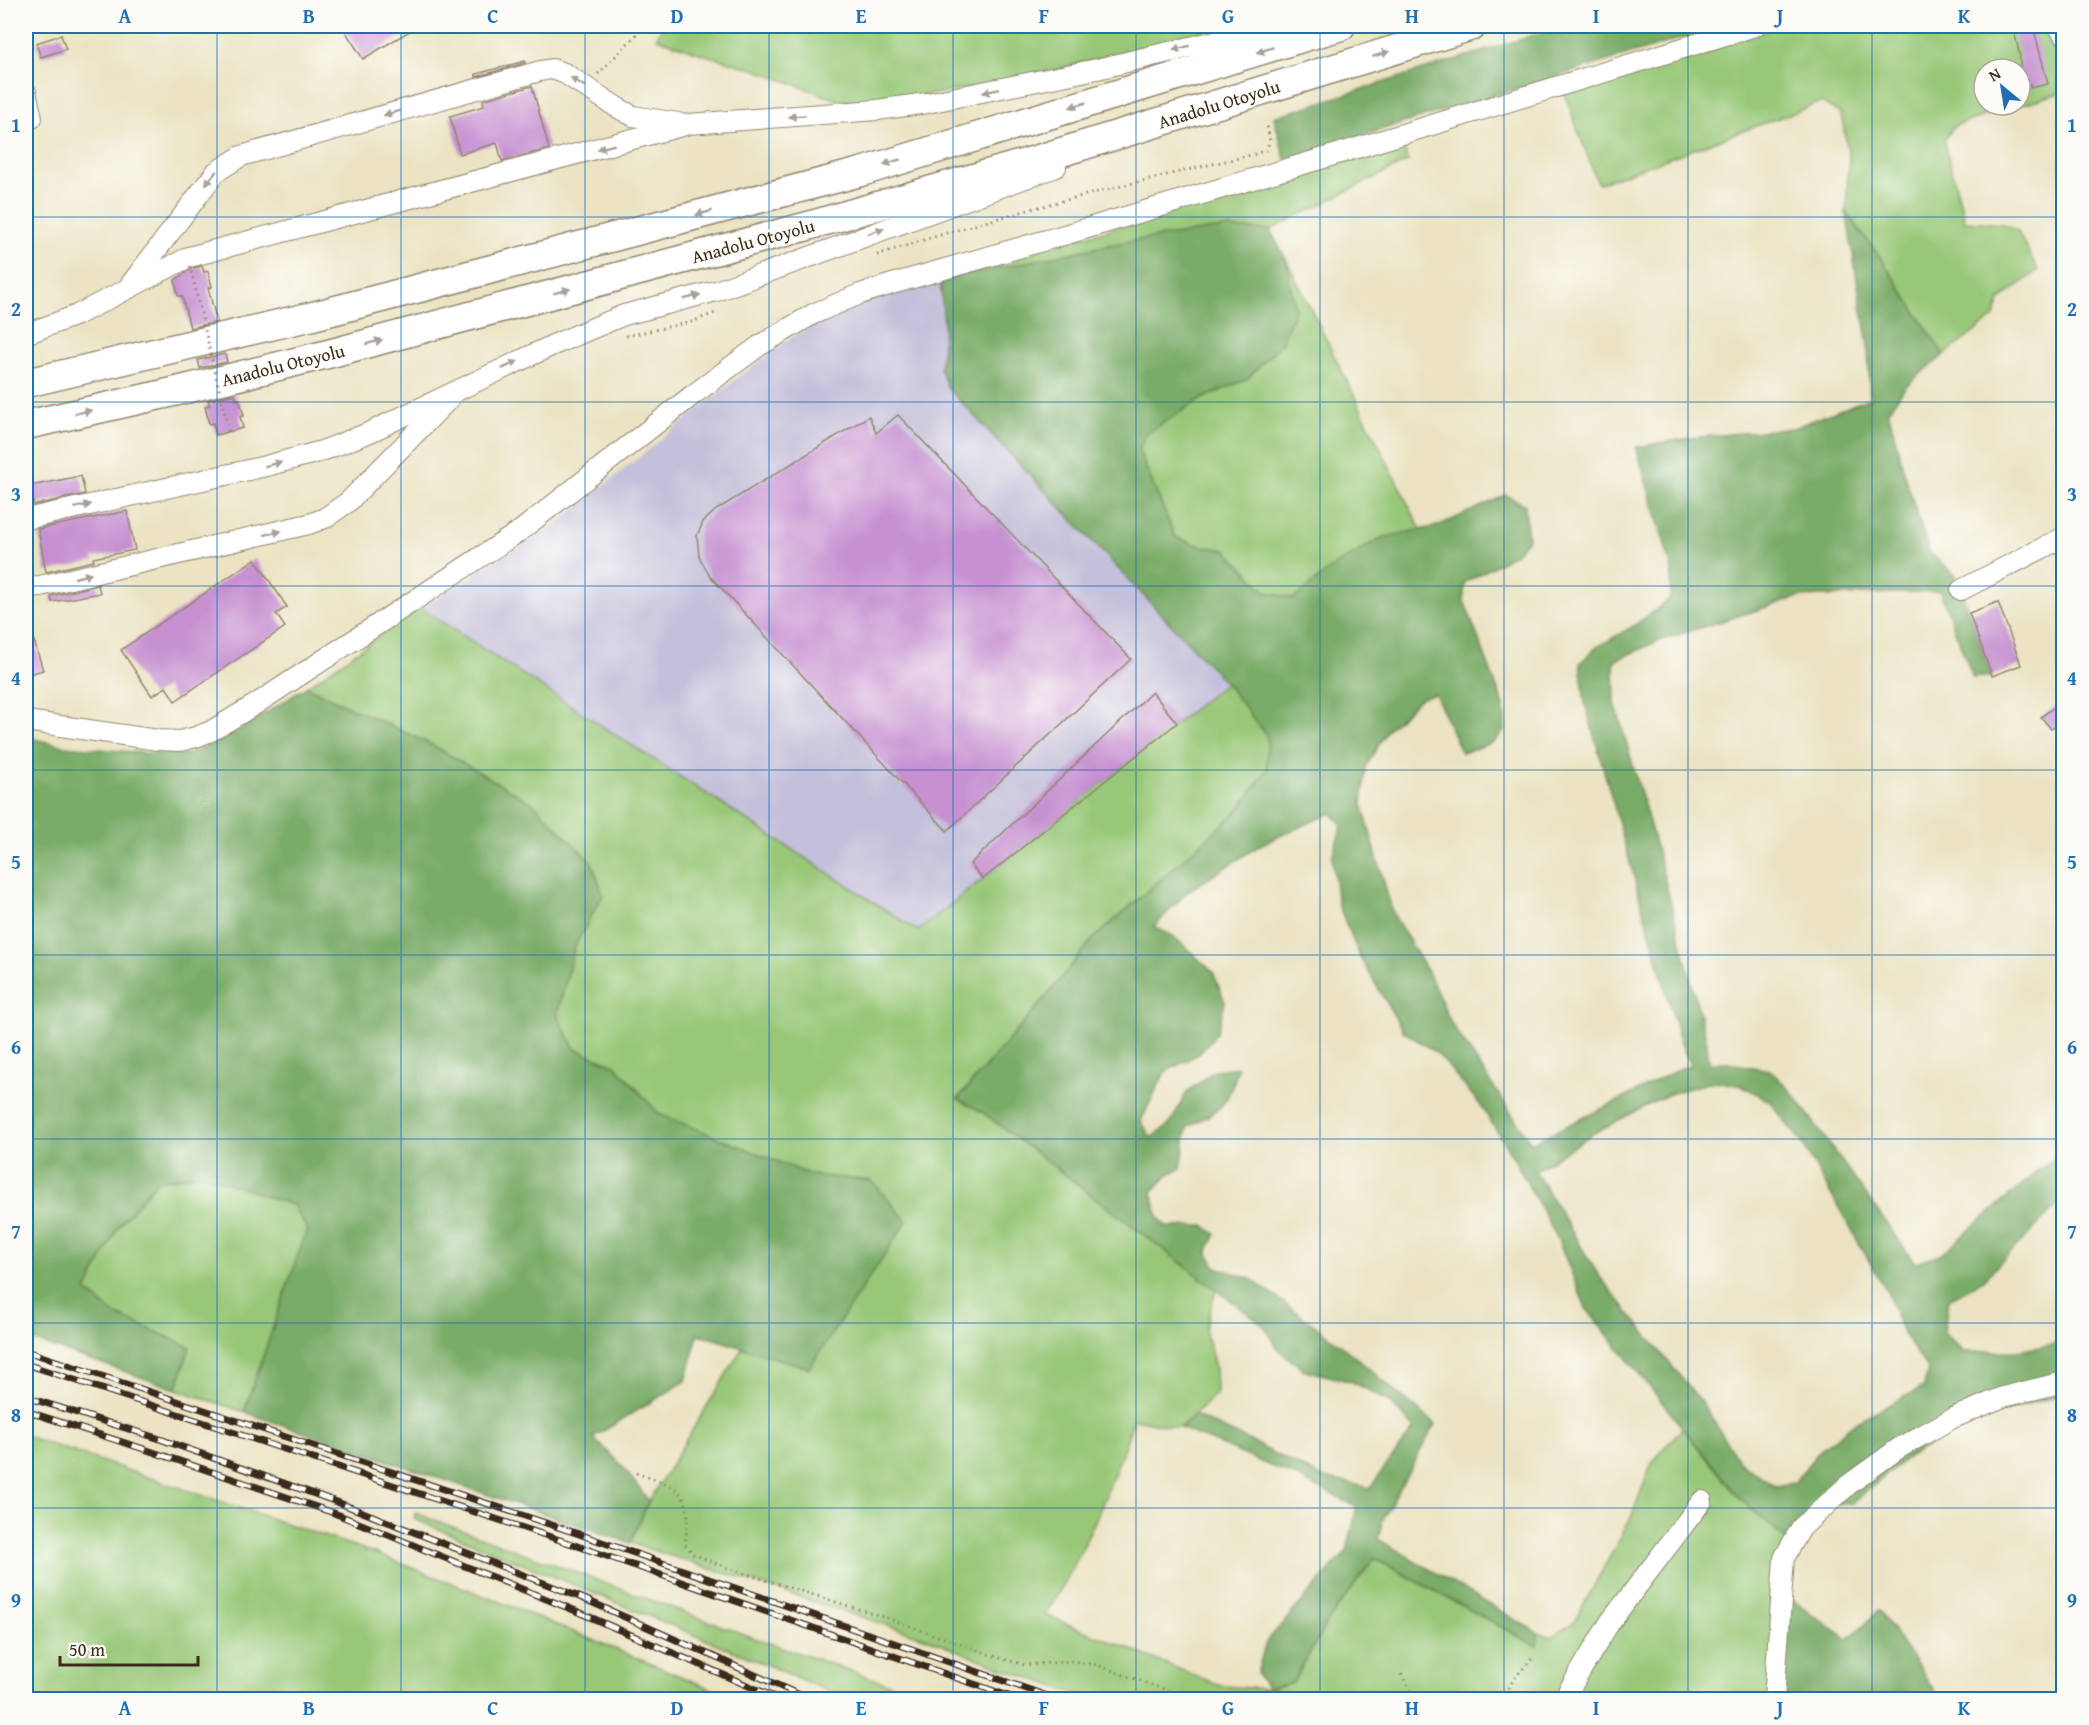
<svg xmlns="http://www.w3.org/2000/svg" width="2089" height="1725" font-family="'Gentium Book Plus',serif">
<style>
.industrial{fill:#c5c0da}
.green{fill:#97c777;stroke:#69784a;stroke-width:1.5}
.forest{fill:#79ac68;stroke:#5a6b43;stroke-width:1.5;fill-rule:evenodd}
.building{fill:#c690d1}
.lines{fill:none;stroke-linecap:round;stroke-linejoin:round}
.minor-casing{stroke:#938670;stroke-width:22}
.highway-casing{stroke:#938670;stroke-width:31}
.path{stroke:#938670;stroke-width:3;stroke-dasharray:1.5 4.5;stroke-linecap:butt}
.minor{stroke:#fff;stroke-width:20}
.highway{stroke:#fff;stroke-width:28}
.rail-casing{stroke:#3b2a1e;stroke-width:7}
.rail{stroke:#fdfcf7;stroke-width:4.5;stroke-dasharray:14;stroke-linecap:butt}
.path-bridge{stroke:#938670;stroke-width:3;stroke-dasharray:1.5 4.5;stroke-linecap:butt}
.oneway{fill:#a79f9a}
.grid{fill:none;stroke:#1f6fb2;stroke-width:1.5;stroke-opacity:0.55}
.labels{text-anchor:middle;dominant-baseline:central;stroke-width:4.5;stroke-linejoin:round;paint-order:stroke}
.street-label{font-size:18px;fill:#3b2a1e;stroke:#fdfcf7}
.neatline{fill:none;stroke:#1f6fb2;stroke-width:2}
.grid-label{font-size:20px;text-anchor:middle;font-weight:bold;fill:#1f6fb2}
</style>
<rect width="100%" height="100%" fill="#fdfcf7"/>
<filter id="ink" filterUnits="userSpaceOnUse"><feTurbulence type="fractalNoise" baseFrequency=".0167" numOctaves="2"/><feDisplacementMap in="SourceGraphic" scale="12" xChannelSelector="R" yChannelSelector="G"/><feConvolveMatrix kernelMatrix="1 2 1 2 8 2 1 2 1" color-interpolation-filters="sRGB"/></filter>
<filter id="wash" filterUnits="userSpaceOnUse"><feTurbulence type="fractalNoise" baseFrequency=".008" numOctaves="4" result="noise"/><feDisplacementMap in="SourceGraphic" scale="24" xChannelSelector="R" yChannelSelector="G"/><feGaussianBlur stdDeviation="1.35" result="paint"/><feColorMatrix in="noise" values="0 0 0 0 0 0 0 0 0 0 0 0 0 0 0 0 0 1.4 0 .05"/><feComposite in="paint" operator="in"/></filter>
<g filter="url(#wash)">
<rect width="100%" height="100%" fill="#ebe3c3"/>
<g class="industrial">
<path d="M940,280L944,322L943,347L940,369L948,388L1226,683L918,931L420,608L557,523L746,371L791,338L822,319L864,303Z"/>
<path d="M649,1694L661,1699L607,1700Z"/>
</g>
<g class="green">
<path d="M662,26H1225L1063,68L961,90L865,104L840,101L753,69L699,53L657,38Z"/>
<path d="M1783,26H2043L2063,59V92L2020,105V69H1984V105H2019L1954,126L1944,141L1965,221L2002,224L2017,230L2038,270L2000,300L1994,317L1944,355L1880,257L1846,212L1849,155L1841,114L1822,102L1598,184L1564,93Z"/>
<path d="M1402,141L1408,161L1270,230L1224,228L1129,241L940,280Z"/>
<path d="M1287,261L1421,530L1381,539L1334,566L1294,599L1266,592L1226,550L1196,545L1175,537L1139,451L1145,434L1199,400L1247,379L1295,310Z"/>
<path d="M420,608L918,931L1226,683L1267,736V770L1238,811L1092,940L1041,1003L958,1098L982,1112L1216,1289L1205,1330L1215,1367L1216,1394L1180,1428L1134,1419C1111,1486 1084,1555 1045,1615L1221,1686L1268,1689L1293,1682L1326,1624L1374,1558L1536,1646L1538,1633L1552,1637L1574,1622L1630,1520L1652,1463L1682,1428L1740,1499L1791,1544L1774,1699H1092L1009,1671L927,1638L630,1543L649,1501L743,1347L809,1368L872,1181L811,1175L659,1114L616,1066L575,1049L557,1015L574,948L603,895L592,863L533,804L430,744L306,687Z"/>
<path d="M201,1174L293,1205L307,1229L244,1412L176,1389L190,1347L115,1314L86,1291L118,1227L157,1181Z"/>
<path d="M26,1436L374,1553L513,1607L736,1699H661L649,1694L607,1700L26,1699Z"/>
<path d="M415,1513L746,1635L933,1699H846L777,1669L414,1519Z"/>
</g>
<g class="forest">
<path d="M1563,26H1722L1285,159L1274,117Z"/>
<path d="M1846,212L1880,257L1944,355L1907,385L1888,410L1904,473L1929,552L1955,575L1992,676L1973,678L1940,591L1799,597L1658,641L1614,661L1615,703L1657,850L1706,1039L1710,1064L1722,1062L1770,1070L1794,1095L1915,1263L1940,1255L2063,1150V1206H2057L1982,1281L1948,1299L1944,1332L1964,1352L2017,1351L2063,1343V1395L1986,1415L1909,1456L1851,1504L1829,1503L1791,1544L1740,1499L1586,1308L1558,1240L1514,1159L1482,1107L1438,1054L1403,1031L1361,959L1338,904L1332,857L1342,825L1331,813L1262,844L1188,891L1154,927L1173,936L1213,972L1225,1002L1217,1033L1199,1054L1165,1072L1141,1121L1151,1138L1170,1124L1187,1092L1215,1070L1238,1067C1229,1105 1221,1110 1187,1127L1181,1169L1170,1173L1152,1192L1158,1217L1167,1227L1204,1226L1216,1234L1207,1252L1216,1267L1251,1279L1337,1342L1435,1424L1383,1519L1378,1539L1538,1633L1537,1646L1374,1558L1326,1624L1293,1682L1268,1689L1257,1673L1266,1642L1347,1551L1357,1507L1297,1477L1180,1428L1194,1415L1248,1440L1321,1477L1370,1488L1414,1428L1390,1402L1353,1382L1304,1370L1280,1351L1263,1325L982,1112L958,1099L1041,1003L1092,940L1238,811L1267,770V736L1226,683L948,388L940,369L943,347L944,322L940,280L1129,241L1224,228L1270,230L1287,261L1295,310L1281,344L1247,379L1199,400L1145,434L1139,451L1175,537L1196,545L1226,550L1266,592L1294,599L1334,566L1381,538L1438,526L1506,495L1525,505L1528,539L1515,554L1464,583V601L1504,706L1505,729L1494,742L1462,753L1435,694L1422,697L1387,730L1366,767L1362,804L1393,914L1428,972L1451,1023L1531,1143L1624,1098L1681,1068L1691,1066L1681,1044L1585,703L1580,663L1597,647L1632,627L1670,599L1672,569L1636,447L1690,438L1793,428L1870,398L1868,346ZM1715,1081L1743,1086L1769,1101L1800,1140L1887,1292L1903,1333L1928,1369L1924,1387L1857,1421L1818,1452L1794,1483L1775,1486L1740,1463L1704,1406L1599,1276L1535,1171L1592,1134L1669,1094Z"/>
<path d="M306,687L430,744L534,804L592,863L603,895L574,948L557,1015L575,1049L616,1066L659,1114L811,1175L872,1181L907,1221L809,1368L698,1334L686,1381L593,1437L622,1466L649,1501L630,1543L244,1412L307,1229L293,1205L201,1174L157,1181L118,1227L86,1291L115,1314L190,1347L176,1389L26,1338V737L64,746L145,753L189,754L232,735Z"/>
<path d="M1780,1591L1848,1639L1879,1611L1930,1684L1939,1699L1775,1700Z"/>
</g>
<g id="blocks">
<g class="building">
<path d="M342,26H418L363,59Z"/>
<path d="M2013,26H2033L2048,84L2030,88V84L2020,86V57Z"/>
<path d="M61,35L66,49L41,57L36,43Z"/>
<path d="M525,61V63L476,77V74Z"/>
<path d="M532,86L549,149L502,161L497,143L460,154L450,116L484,106L483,100Z"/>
<path d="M202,266L204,272L208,271L212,287L208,288L217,322L190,328L182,296H178L175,280L193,268Z"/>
<path d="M225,354L227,362L200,368L198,360Z"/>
<path d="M235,394L236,400L239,399L244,416H240L243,428L216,435L213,423L209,424L205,406L210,405L208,400Z"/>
<path d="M898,415L1131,659L947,831L709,575L699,556L697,536L703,522L716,510L869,416L876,433Z"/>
<path d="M81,476L85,494L34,505L30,486Z"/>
<path d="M127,511L135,550L93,558L94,561L46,572L38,529Z"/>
<path d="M255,559L287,607L276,614L285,627L175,701L166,687L152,696L121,650Z"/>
<path d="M98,585L100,593L52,602L51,596Z"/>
<path d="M1998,602L2021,665L1992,676L1969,613Z"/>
<path d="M26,625H29L43,670L26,675Z"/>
<path d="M1152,692L1177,723L983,879L970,864Z"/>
<path d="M2064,700V720L2051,729L2041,717Z"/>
</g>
</g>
</g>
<g filter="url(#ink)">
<use href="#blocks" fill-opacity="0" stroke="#938670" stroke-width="1.5"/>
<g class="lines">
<g class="minor-casing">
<g id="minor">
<path d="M2058,26L2064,34"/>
<path d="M26,92L32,118"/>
<path d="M130,285L216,172L241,156L540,71L552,69L564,73L618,108L633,116L678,123"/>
<path d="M26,334L77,315L189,257L689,124L877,110L927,103L1097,69L1279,26"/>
<path d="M26,519L266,466L322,451L368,433L553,345L624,315L716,291L1056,167"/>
<path d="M26,587L40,586L309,524L325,518L348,502L449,399"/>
<path d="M1961,590L2064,537"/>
<path d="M26,721L158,740L180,741L196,737L211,731L256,704L520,531L694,394L759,346L813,314L860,294L892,284L1064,235L1334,155L1755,26"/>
<path d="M1563,1700L1610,1622L1702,1501"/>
<path d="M1774,1700L1784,1558L1801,1528L1848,1485L1899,1448L1953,1418L2003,1397L2064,1382"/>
</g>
</g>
<g class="highway-casing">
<g id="highway">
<path d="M26,383L313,316L861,172L1341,26"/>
<path d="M26,425L169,393L328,354L808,226L1029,162L1472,26"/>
</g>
</g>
<g class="path">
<path d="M598,74L645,26"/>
<path d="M877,255C1001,214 1128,184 1255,154L1266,150L1270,141L1267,124"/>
<path d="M626,336L691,322L718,312"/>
<path d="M636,1473C683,1489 693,1491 685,1544L693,1554L727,1568L881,1616L1000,1658L1025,1665L1072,1661L1097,1665L1193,1700"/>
<path d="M1401,1674L1416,1700"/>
<path d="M1506,1700C1506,1684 1522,1670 1532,1659"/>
</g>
<use href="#minor" class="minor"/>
<use href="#highway" class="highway"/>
<g class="rail-casing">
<g id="rail">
<path d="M26,1351L576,1533L1059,1700"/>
<path d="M26,1364L572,1544L1020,1700"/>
<path d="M26,1397L157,1438L337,1502L582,1598L811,1700"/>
<path d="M26,1411L147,1450L334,1513L576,1611L781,1700"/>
</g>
</g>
<use href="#rail" class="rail"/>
<path class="path-bridge" d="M190,266L229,432"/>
</g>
<defs><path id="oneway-solid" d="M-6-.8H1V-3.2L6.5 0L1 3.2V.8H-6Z" transform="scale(1.5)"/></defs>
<g class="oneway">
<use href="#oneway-solid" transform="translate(1181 48) rotate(166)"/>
<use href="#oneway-solid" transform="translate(1265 50) rotate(162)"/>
<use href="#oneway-solid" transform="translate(1381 54) rotate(-18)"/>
<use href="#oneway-solid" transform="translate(578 82) rotate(-147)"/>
<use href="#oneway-solid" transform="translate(991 91) rotate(168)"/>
<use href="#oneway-solid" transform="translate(1078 105) rotate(164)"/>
<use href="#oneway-solid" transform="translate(392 113) rotate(164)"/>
<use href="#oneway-solid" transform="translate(797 116) rotate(175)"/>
<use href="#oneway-solid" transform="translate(606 147) rotate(165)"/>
<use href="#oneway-solid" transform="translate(892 162) rotate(163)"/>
<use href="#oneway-solid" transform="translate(211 178) rotate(129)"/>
<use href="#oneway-solid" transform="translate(704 213) rotate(165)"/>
<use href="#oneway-solid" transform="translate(876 231) rotate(-20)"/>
<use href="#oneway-solid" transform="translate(562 291) rotate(-15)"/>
<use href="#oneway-solid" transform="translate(692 297) rotate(-15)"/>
<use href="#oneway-solid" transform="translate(374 342) rotate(-15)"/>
<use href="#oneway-solid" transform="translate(510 365) rotate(-26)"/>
<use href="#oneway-solid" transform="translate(83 412) rotate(-12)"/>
<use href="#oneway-solid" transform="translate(273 464) rotate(-15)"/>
<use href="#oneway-solid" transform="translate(83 506) rotate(-12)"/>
<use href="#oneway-solid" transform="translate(273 533) rotate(-13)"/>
<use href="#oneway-solid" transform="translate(83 576) rotate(-13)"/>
</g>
</g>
<path class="grid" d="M217,26V1700M401,26V1700M585,26V1700M769,26V1700M953,26V1700M1136,26V1700M1320,26V1700M1504,26V1700M1688,26V1700M1872,26V1700M26,217H2064M26,402H2064M26,586H2064M26,770H2064M26,955H2064M26,1139H2064M26,1323H2064M26,1508H2064"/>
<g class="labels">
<g class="street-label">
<text transform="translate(1219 104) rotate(-17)">Anadolu Otoyolu</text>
<text transform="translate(753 241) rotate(-15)">Anadolu Otoyolu</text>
<text transform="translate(283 365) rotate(-14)">Anadolu Otoyolu</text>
</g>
</g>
<rect width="2089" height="1725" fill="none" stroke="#fdfcf7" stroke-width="66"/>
<g transform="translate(2002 87) rotate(330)"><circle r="28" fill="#fdfcf7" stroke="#afa8a0" stroke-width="1.5"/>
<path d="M0-4.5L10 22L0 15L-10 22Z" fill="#1f6fb2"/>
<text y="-9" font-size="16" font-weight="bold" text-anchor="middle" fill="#3b2a1e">N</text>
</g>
<path d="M60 1656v9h138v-9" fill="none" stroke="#3b2a1e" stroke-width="3"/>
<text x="69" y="1656" font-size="18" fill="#3b2a1e" stroke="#fdfcf7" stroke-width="4.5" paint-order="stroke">50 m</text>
<rect x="33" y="33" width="2023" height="1659" class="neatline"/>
<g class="grid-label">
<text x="125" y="23">A</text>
<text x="309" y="23">B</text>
<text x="493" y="23">C</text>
<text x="677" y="23">D</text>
<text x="861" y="23">E</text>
<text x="1044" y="23">F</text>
<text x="1228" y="23">G</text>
<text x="1412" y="23">H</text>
<text x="1596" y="23">I</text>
<text x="1780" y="23">J</text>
<text x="1964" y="23">K</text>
<text x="16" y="132">1</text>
<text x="2072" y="132">1</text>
<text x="16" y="316">2</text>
<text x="2072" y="316">2</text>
<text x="16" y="501">3</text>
<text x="2072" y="501">3</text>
<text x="16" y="685">4</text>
<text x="2072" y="685">4</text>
<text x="16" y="869">5</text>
<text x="2072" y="869">5</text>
<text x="16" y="1054">6</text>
<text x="2072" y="1054">6</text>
<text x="16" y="1238">7</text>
<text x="2072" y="1238">7</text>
<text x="16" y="1422">8</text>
<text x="2072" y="1422">8</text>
<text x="16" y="1607">9</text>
<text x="2072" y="1607">9</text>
<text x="125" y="1715">A</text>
<text x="309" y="1715">B</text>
<text x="493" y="1715">C</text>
<text x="677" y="1715">D</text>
<text x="861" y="1715">E</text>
<text x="1044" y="1715">F</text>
<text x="1228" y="1715">G</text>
<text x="1412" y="1715">H</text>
<text x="1596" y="1715">I</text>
<text x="1780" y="1715">J</text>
<text x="1964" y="1715">K</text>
</g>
</svg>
